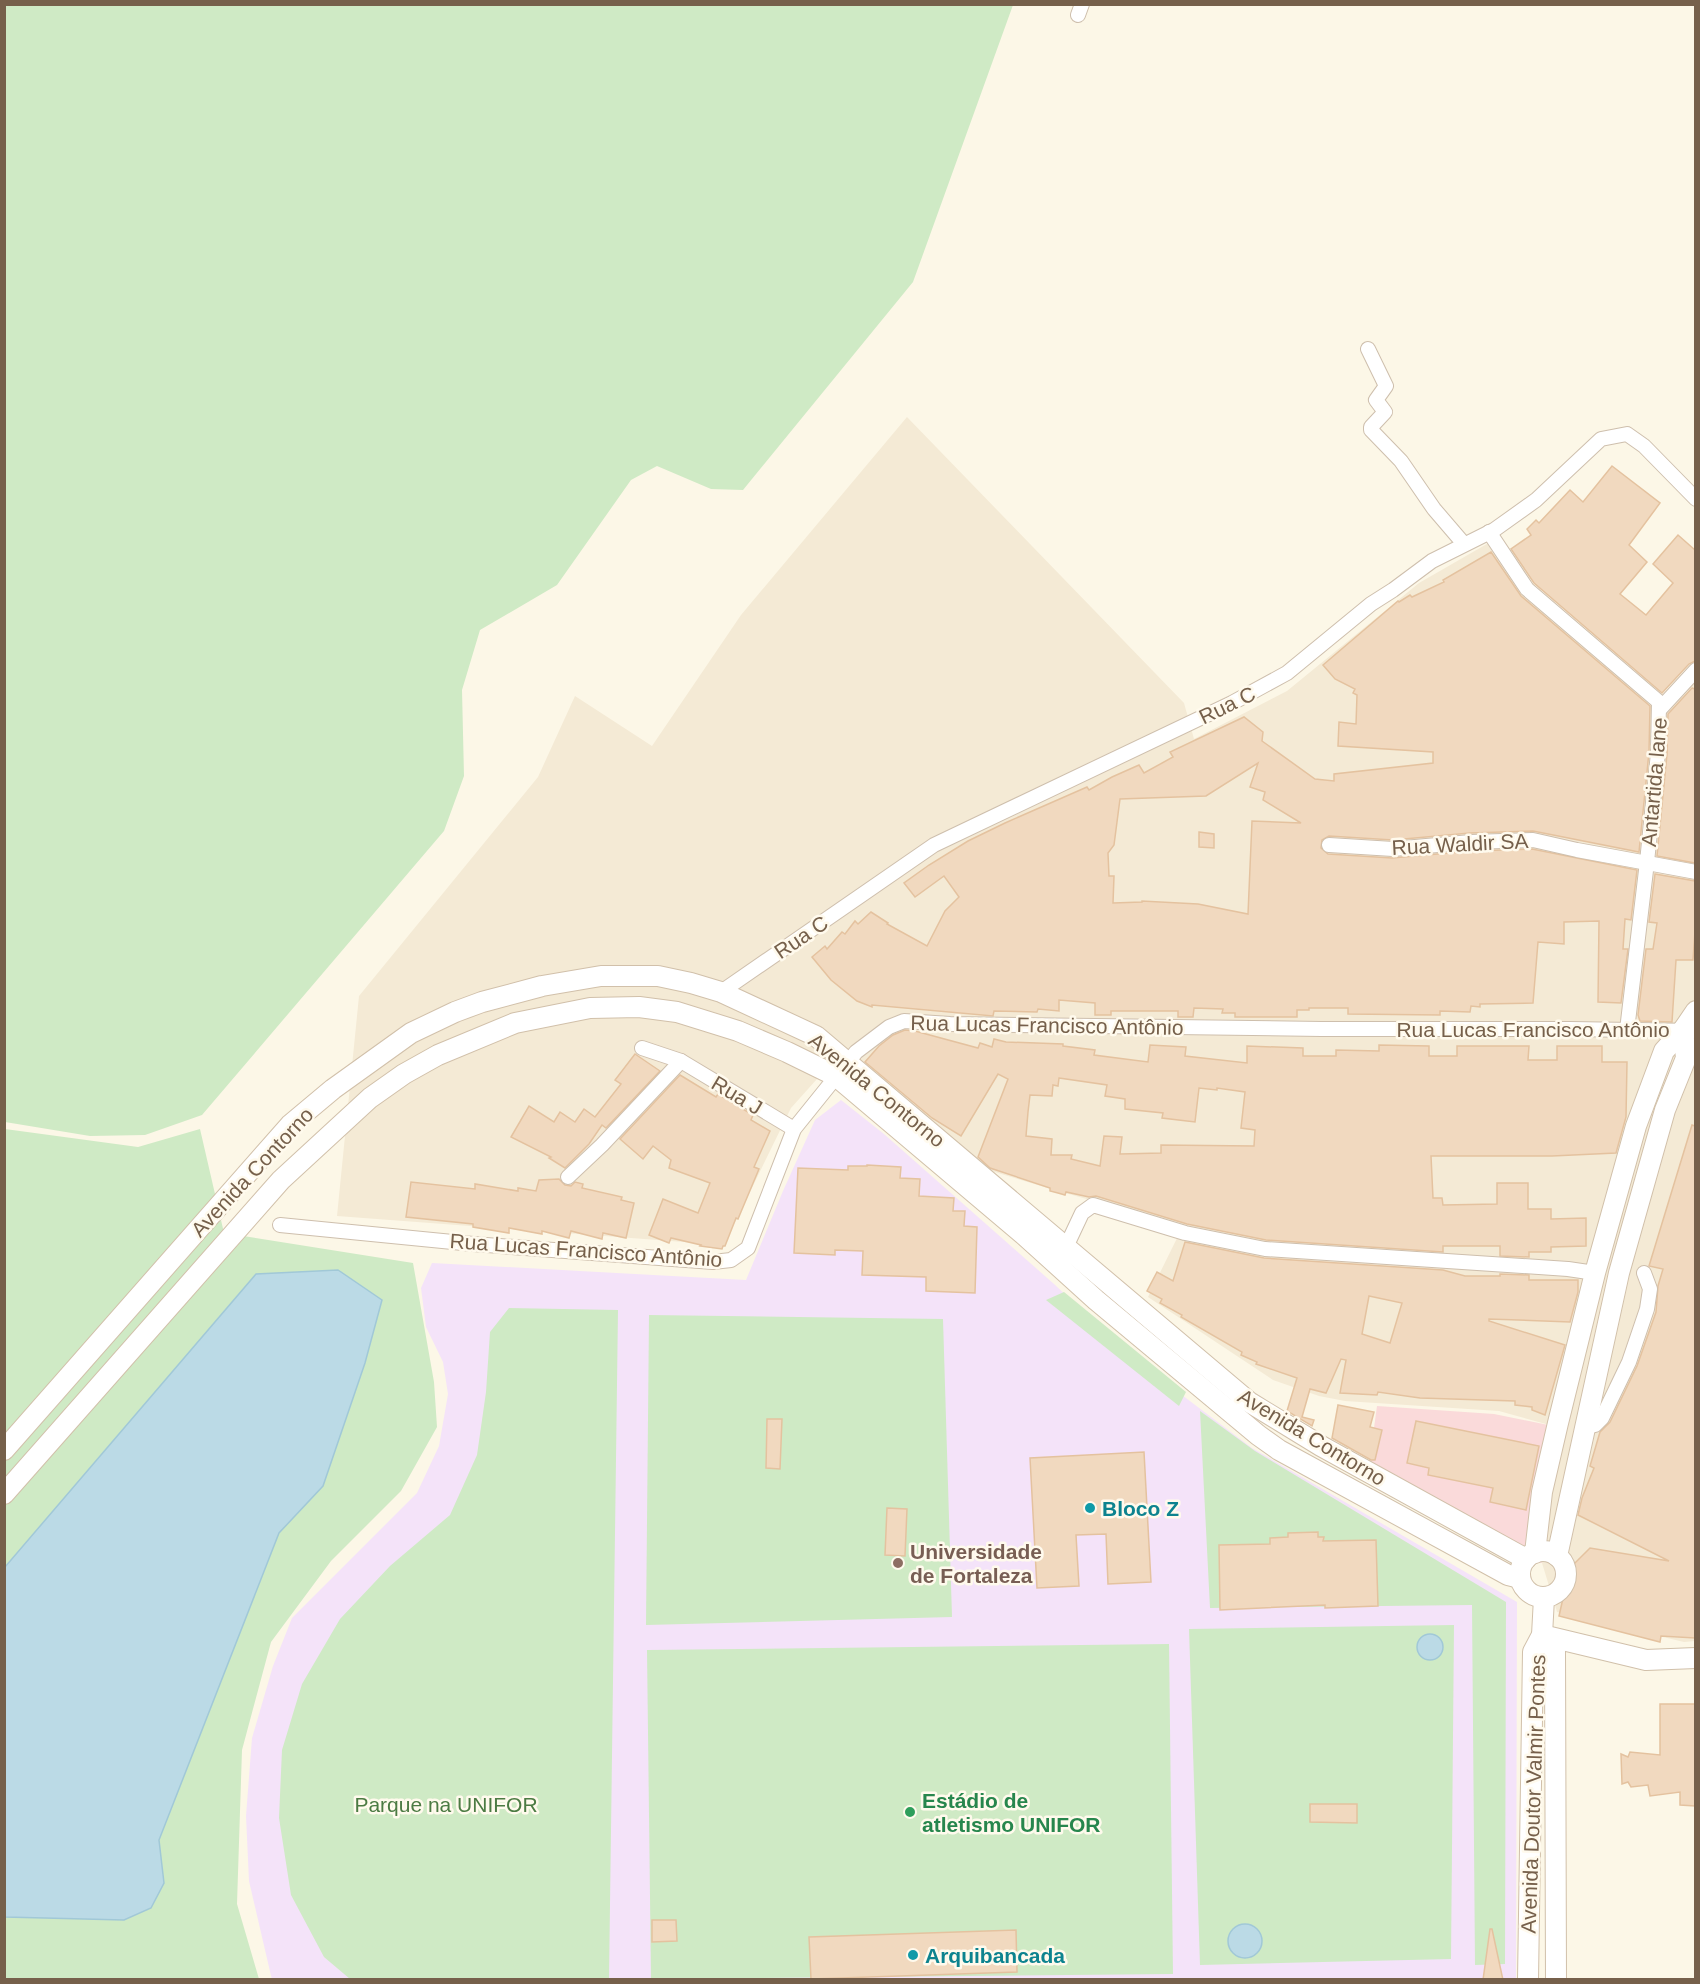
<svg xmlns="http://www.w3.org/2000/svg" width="1700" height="1984" font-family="Helvetica,sans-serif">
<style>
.residential{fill:#f4ead5}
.education{fill:#f4e3f9}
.medical{fill:#fadada}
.green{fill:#cfeac5}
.water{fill:#bbdae6;stroke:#a1c8d7;stroke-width:1.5}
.building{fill:#f1d9bf;stroke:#e4c29f;stroke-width:1.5;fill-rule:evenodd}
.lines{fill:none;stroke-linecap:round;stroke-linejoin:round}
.street-casing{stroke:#cebfad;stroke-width:16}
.secondary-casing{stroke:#d1c0aa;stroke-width:22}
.street{stroke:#fff;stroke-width:14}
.secondary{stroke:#fff;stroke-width:20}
.culture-dot{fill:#0f9aa8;stroke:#fffaed;stroke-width:2}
.education-dot{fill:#8d6e63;stroke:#fffaed;stroke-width:2}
.leisure-dot{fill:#2e9e5b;stroke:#fffaed;stroke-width:2}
.labels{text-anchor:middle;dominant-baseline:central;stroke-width:5;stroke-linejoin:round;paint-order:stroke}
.street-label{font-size:21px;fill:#76604b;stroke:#fffaed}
.culture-label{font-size:21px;font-weight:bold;fill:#0d838f;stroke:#fffaed;text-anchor:start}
.education-label{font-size:21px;font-weight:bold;fill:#785e54;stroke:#fffaed;text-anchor:start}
.leisure-label{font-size:21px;font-weight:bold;fill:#27864d;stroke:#fffaed;text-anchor:start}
.park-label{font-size:21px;fill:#4c7b43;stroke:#fffaed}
</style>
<rect width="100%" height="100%" fill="#fcf7e7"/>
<path class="residential" d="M907,417L1184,703L1194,739L1287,691L1419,583L1492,541L1510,571L1657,707L1695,664V1641L1684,1642L1557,1612L1542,1563L1545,1477L1557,1427L1499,1411L1345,1401L1319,1396L1273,1380L1148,1297L1183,1226L1051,1189L955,1160L834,1060L791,1108L724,1245L337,1216L359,996L538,777L575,696L652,746L741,615Z"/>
<path class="education" d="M841,1100L884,1134L1054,1284L1137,1361L1252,1448L1517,1602L1516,1979L272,1980L249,1881L246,1816L252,1738L273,1666L292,1618L417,1493L439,1446L448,1394L443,1362L426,1327L421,1288L432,1263L746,1280L783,1191L815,1120Z"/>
<path class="medical" d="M1377,1406L1494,1414L1558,1427L1545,1477L1542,1563L1514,1560L1367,1479Z"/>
<g class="green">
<path d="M4,5H1013L913,282L743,490L711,489L657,466L631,480L557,585L480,630L462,690L464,776L444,831L202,1115L145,1135L90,1136L5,1122Z"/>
<path d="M5,1129L138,1147L200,1129L224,1233L413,1263L434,1382L437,1427L401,1491L331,1561L271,1642L242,1750L237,1904L259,1979L5,1980Z"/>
<path d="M1064,1292L1186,1392L1179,1406L1046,1300Z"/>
<path d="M509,1308L618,1310L609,1979H350L324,1957L291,1895L279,1818L282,1750L302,1684L340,1619L390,1566L450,1515L477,1455L486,1392L490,1332Z"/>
<path d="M649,1315L943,1319L952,1617L646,1625Z"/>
<path d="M1200,1411L1255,1451L1506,1602L1505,1964L1475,1965L1472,1605L1210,1608Z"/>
<path d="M1454,1625L1451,1959L1200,1965L1189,1629Z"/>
<path d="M1169,1644L1173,1974L651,1979L647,1650Z"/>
</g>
<g class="water">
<path d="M338,1270L382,1300L365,1363L323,1486L279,1533L159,1840L164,1883L151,1908L124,1920L5,1917V1567L256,1274Z"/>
<circle cx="1430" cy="1647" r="13"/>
<circle cx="1245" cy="1941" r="17"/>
</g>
<g class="building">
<path d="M1612,466L1660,503L1629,545L1647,562L1620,594L1646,615L1673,583L1653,564L1678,535L1695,550V661L1689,664L1662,693L1534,583L1511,549L1531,535L1527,529L1536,520L1539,523L1570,490L1583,502Z"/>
<path d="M1491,552L1521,596L1650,706L1649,752L1639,852L1533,831L1470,833L1393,840L1329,836L1322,840L1321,848L1328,854L1392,858L1472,851L1532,849L1637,870L1631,920L1625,919L1623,949H1628L1621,1003L1598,1002L1599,921L1564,922V944L1538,942L1533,1003L1480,1004V1007L1471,1006L1470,1012L1440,1011V1015L1348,1014V1008H1309V1010H1297V1017H1235V1013H1222L1223,1009L1194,1008L1193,1017H1178V1011H1111V1015H1095V1003L1059,1000V1011L1038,1009L1037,1012L994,1011L993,1016L872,1005V1007L857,1001L831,980L812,957L825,946L827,949L842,932L845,934L855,921L858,924L871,912L888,923L887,924L927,946L945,911L959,897L944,876L915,897L904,883L929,865L968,841L1005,823L1087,787L1089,790L1112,777L1139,765L1144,773L1173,757L1170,752L1244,717L1263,732L1262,741L1315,779L1334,781V774L1433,763V752L1338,746L1339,722L1356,724L1357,695L1353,693L1355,689L1335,679L1323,665L1398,601L1399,602L1410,595L1412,597L1444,582L1443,580ZM1258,763L1250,787L1265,792L1263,800L1301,823L1252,821L1248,914L1198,904L1142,901V902L1113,903L1114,876H1109L1108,853L1114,845L1120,799L1206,796Z"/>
<path d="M1692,688L1695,689V863L1657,856L1667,754L1668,714Z"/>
<path d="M1199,832L1214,834V848L1199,847Z"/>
<path d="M1655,874L1695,881V932L1693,960H1676L1672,1022L1640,1021L1638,1015L1646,949H1653L1657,923L1649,922Z"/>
<path d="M905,1030L915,1031L978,1048L980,1043L992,1047L994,1039L1006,1042L1063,1044V1046L1095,1050L1094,1055L1148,1062L1150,1045L1186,1047L1185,1056L1247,1063V1046L1303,1048V1056H1336V1050L1379,1051V1045L1429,1046V1056H1457V1046H1529L1528,1060H1557V1046H1602V1062H1627L1626,1117L1616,1153L1552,1156H1431L1433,1198H1442L1443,1205L1497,1204V1183H1528V1209H1551V1219L1586,1218V1246L1551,1247V1252H1529V1257L1500,1256V1246H1443V1252L1266,1240L1187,1224L1096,1196L1089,1197L1066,1192L1065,1195L1058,1193L1050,1191V1188L990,1168L978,1157L1008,1079L998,1074L961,1136L932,1118L865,1062L879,1046L893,1035ZM1059,1078L1107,1085L1105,1096L1125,1099V1109L1163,1113L1162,1118L1195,1122L1199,1088L1217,1090V1088L1245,1092L1241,1128L1255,1130L1254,1146L1161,1145V1153L1120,1154L1122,1137L1104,1136L1100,1166L1071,1159L1072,1155H1051L1052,1139L1026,1136L1028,1112L1030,1095L1052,1096L1053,1085L1058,1086Z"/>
<path d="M635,1054L660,1071L606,1128L602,1125L589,1144L565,1168L549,1158L551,1157L511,1137L529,1106L554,1122L560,1112L575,1122L584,1109L595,1117L621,1084L615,1080Z"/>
<path d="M680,1075L716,1097L718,1094L753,1115L751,1120L770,1131L754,1167L759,1169L738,1219L736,1218L725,1246H723L722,1249L700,1246L701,1245L671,1238L669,1243L649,1235L663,1199L698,1213L710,1183L669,1168L671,1160L653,1146L643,1159L620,1139Z"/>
<path d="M1692,1125L1695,1126V1638L1661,1636L1660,1642L1559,1616L1571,1563L1574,1564L1590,1548L1669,1561L1578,1515L1582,1498L1594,1468L1590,1466L1600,1432L1610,1422L1637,1366L1656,1312L1658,1286L1663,1269L1649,1266Z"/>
<path d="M867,1165L901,1167L900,1178L920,1179L919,1196L954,1198L953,1211H965L964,1226L977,1227L975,1293L926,1291V1277L862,1275L863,1251L835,1250V1255L794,1253L798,1168L848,1170V1166H867Z"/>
<path d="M559,1179L565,1185L571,1186L575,1182L583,1184L582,1188L622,1197L621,1200L634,1203L626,1238L603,1233L602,1239L571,1231L569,1238L542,1231V1234L509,1228V1233L473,1227V1224L406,1217L411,1182L475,1189V1184L518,1191V1188L536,1191L539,1180Z"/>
<path d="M1185,1242L1264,1258L1443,1270L1465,1276H1500V1274L1529,1275V1280H1578V1292L1570,1322L1489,1319V1321L1565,1345L1545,1415L1532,1410V1407L1515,1405V1401L1420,1398L1378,1392L1377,1395L1340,1393L1346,1360L1341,1359L1326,1393L1310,1389L1302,1417L1314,1420L1312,1426L1287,1411L1297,1378L1256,1364L1257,1362L1241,1355L1242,1352L1181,1317L1182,1315L1160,1303L1162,1299L1147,1291L1157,1272L1173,1281ZM1369,1296L1402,1303L1390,1343L1362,1334Z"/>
<path d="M1338,1405L1374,1412L1370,1427L1382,1430L1375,1460H1371L1332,1438Z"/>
<path d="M767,1419H782L780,1469L766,1468Z"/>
<path d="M1416,1421L1539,1446L1526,1510L1490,1502L1493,1488L1428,1475L1429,1468L1407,1463Z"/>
<path d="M1144,1452L1151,1582L1108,1584L1106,1534L1076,1535L1079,1586L1037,1588L1030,1458Z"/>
<path d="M887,1508L907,1509L905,1556L885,1555Z"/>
<path d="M1318,1532V1537H1324L1323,1541L1376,1540L1378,1606L1325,1608V1605L1220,1610L1219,1545L1270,1544V1538L1288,1537V1533Z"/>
<path d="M1660,1704H1695V1806L1680,1805V1792L1650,1796L1648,1785L1631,1787L1628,1782L1622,1784L1621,1754L1628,1757L1630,1752L1660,1755Z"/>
<path d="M1310,1804H1357V1823L1310,1822Z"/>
<path d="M652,1920H676L677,1941L652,1942Z"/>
<path d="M1490,1929H1492L1503,1980H1483Z"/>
<path d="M1016,1930L1017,1972L811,1979L809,1937Z"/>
</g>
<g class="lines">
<g class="street-casing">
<g id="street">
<path d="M1078,15L1082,4"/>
<path d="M1368,349L1386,386L1376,400L1385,412L1371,427V430L1401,461L1434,509L1464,544"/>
<path d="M1489,532L1527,589L1659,702L1658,753L1647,862L1627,1030"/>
<path d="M1660,709L1696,670"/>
<path d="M1329,845L1393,849L1471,842L1533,840L1577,850L1696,872"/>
<path d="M721,992L934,845L1232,703L1287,673L1371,604L1393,590L1432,561L1494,530L1536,500L1601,439L1627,434L1644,446L1696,499"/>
<path d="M642,1048L681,1061L794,1129"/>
<path d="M568,1177L602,1145L681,1061"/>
<path d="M280,1225L473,1244L713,1262L731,1260L748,1248L794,1129L856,1052L889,1027L904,1021L950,1024L1322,1029H1570L1696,1031"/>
<path d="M1066,1247L1082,1213L1093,1205L1185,1233L1265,1249L1568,1269L1595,1273"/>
<path d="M1586,1427L1595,1425L1602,1418L1629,1362L1647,1309L1650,1289L1644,1273"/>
</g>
</g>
<g class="secondary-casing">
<g id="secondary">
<path d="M4,1450L290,1125L333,1089L411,1033L455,1012L482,1002L542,986L601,976H658L691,983L721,992L816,1036L1249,1402L1321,1446L1526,1559"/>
<path d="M4,1494L281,1180L370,1098L404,1074L438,1055L515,1023L590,1008L639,1007L677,1012L738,1031L787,1052L836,1076L1023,1234L1096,1300L1258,1435L1279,1450L1508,1575L1520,1578"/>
<circle cx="1543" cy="1574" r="23"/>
<path d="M1535,1553L1542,1492L1558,1423L1595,1273L1636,1126L1664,1051L1683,1030L1696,1011"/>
<path d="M1557,1556L1619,1273L1665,1110L1686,1058L1683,1030"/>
<path d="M1542,1635L1555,1651L1556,1980"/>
<path d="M1542,1635L1646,1660L1696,1658"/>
<path d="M1528,1980L1533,1652L1542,1635L1544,1598"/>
</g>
</g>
<use href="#street" class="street"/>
<use href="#secondary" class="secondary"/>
</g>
<g class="culture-dot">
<circle cx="1090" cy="1508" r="6"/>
<circle cx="913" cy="1955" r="6"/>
</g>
<circle class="education-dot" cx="898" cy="1563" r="6"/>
<circle class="leisure-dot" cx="910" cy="1812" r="6"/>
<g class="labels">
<g class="street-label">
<text transform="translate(1227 705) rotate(-26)">Rua C</text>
<text transform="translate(1654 782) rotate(-85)">Antartida lane</text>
<text transform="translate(1460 844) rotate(-3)">Rua Waldir SA</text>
<text transform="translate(801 937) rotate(-34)">Rua C</text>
<text transform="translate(1047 1025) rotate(1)">Rua Lucas Francisco Antônio</text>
<text x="1533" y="1029">Rua Lucas Francisco Antônio</text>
<text transform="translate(877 1090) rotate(39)">Avenida Contorno</text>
<text transform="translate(737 1095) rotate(31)">Rua J</text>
<text transform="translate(252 1172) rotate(-47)">Avenida Contorno</text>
<text transform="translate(586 1250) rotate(4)">Rua Lucas Francisco Antônio</text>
<text transform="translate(1312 1437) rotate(31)">Avenida Contorno</text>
<text transform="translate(1533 1794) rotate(-88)">Avenida Doutor Valmir Pontes</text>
</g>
<g class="culture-label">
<text x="1102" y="1508">Bloco Z</text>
<text x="925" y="1955">Arquibancada</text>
</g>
<g class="education-label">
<text x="910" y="1551">Universidade<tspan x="910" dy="24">de Fortaleza</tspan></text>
</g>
<g class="leisure-label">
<text x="922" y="1800">Estádio de<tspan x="922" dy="24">atletismo UNIFOR</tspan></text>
</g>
<g class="park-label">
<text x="446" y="1804">Parque na UNIFOR</text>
</g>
</g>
<rect width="1700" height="1984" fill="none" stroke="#76604b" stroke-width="12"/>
</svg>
